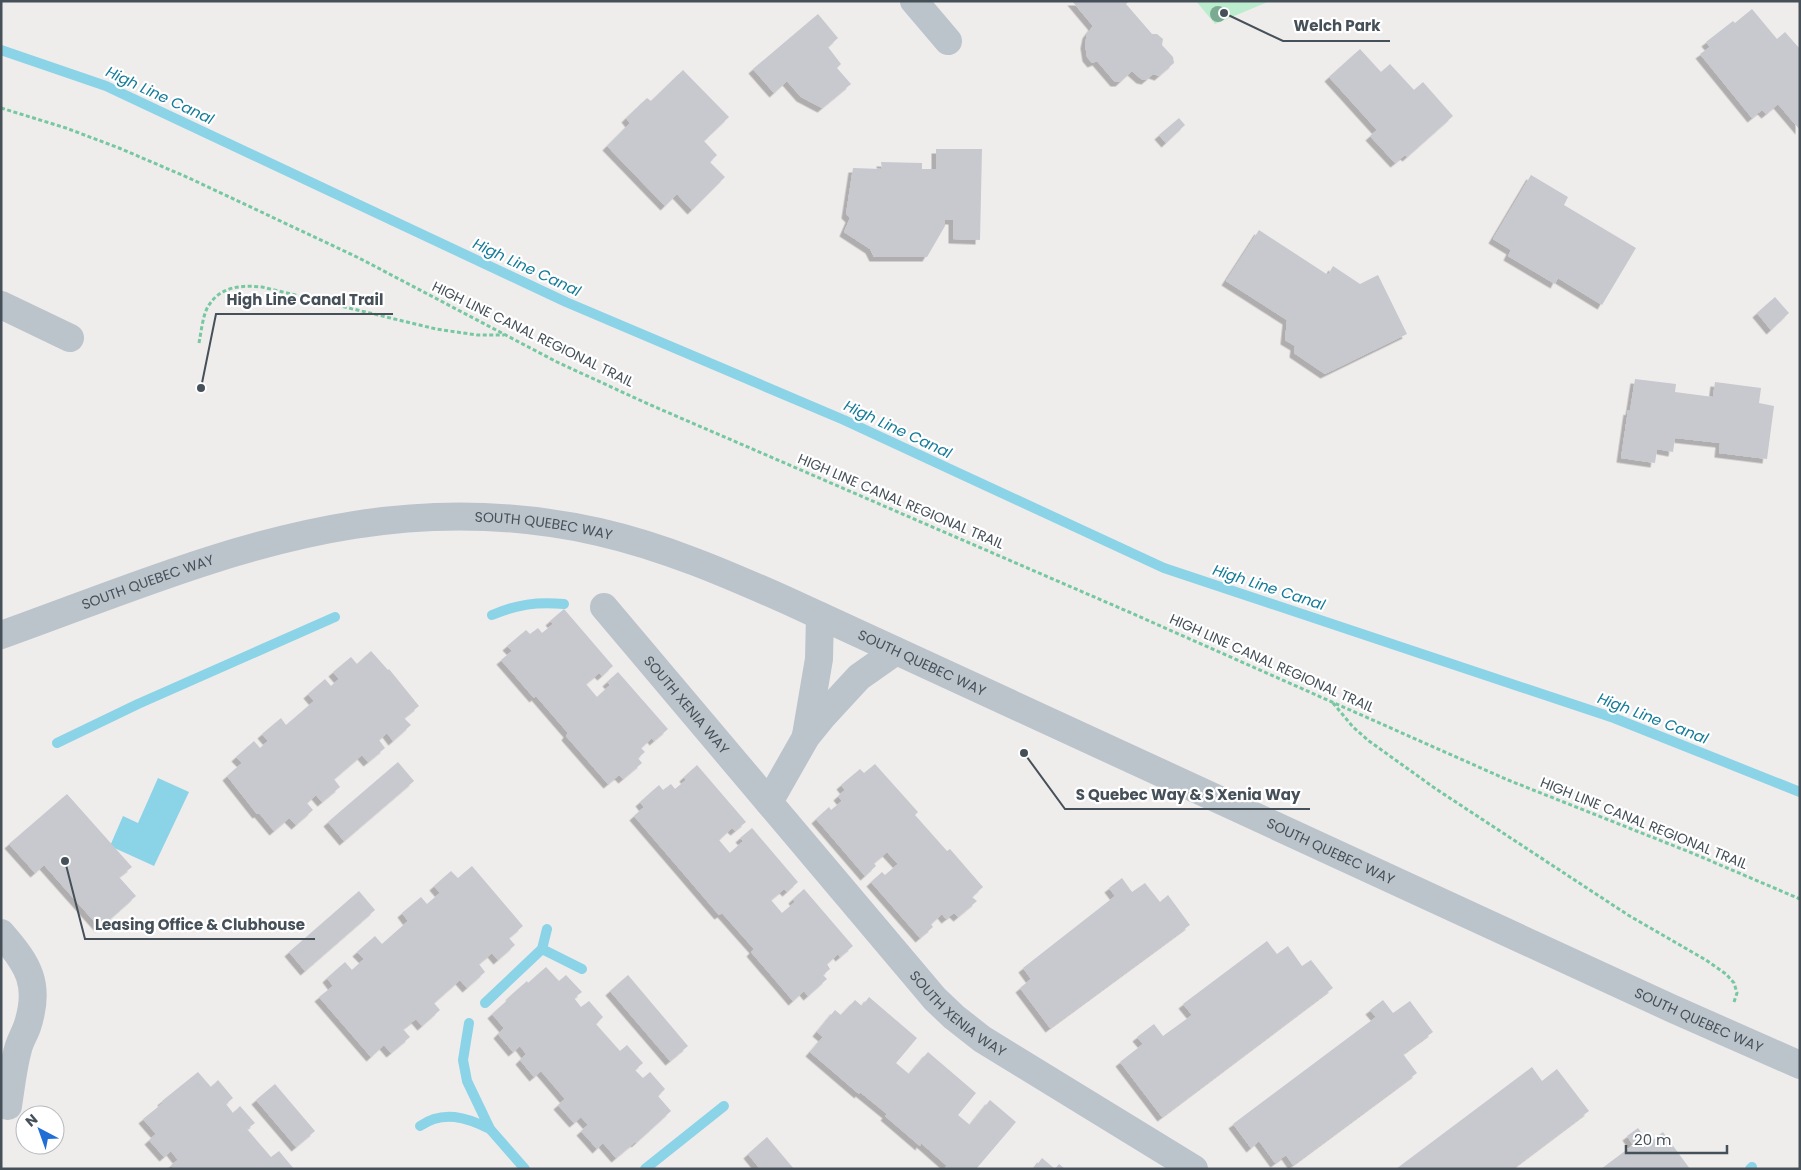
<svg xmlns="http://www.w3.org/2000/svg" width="1801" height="1170" font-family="Poppins,sans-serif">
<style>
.green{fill:#bcecce}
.water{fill:#8bd3e7}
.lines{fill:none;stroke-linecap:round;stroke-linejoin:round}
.stream{stroke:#8bd3e7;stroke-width:10}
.building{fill:#c7c9cf;filter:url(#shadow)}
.path{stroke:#76c8a0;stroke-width:3;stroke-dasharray:4 2.5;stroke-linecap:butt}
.minor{stroke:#bbc4cb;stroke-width:28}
.tree{fill:#7aab92}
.labels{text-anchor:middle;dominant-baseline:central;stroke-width:4.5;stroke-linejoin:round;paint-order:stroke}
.street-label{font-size:14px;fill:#465059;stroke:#fff}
.water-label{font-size:15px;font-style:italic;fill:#137b98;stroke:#fff}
.leader{fill:none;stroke:#465059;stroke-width:2}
.callout-dot{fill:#465059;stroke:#fff;stroke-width:2}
.callout-label{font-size:15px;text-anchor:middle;font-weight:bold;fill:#465059;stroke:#fff;stroke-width:4.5;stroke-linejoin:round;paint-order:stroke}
</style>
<defs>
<filter id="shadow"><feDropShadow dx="-4.5" dy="4.5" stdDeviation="0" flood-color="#0004"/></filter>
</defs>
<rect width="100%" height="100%" fill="#efecec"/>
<path class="green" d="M1196,1H1270L1215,24Z"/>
<path class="water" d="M158,778L189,792L154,866L110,846L123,816L138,823Z"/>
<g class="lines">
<g class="stream">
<path d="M1,50L106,86L566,302L844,420L1164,568L1614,718L1800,792"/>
<path d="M492,615C518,604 536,602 564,604"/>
<path d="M57,743L138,704L335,617"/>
<path d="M542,949L582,969"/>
<path d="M485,1003L542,949L547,929"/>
<path d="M469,1023L463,1060L467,1081L490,1129L525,1169"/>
<path d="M420,1126C443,1110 466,1117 490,1129"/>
<path d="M645,1169L724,1106"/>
<path d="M1750,1169L1752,1167"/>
</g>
</g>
<g class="building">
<path d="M1072,1H1129L1126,4L1152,34H1157L1163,39L1162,45L1173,57L1174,63L1159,76L1153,74L1146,80L1141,79L1132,71L1120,82H1115L1097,61L1092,63L1087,57L1085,44L1087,34L1093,26Z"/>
<path d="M1752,9L1777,39L1785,32L1800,49V130L1778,104L1766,114L1762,110L1752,118L1700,54L1710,47L1706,42L1733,21L1735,23Z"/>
<path d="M818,14L838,38L828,47L841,64L837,68L851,84L822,108L801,97L787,81L774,93L753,69Z"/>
<path d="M1360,49L1381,72L1390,64L1414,90L1423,82L1453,116L1407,157L1405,155L1395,163L1370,136L1377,130L1329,77Z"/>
<path d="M683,70L729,117L704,141L717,155L710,162L725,177L692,210L677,194L665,206L607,146L630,123L626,118L647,98L651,101Z"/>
<path d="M1179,118L1185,125L1166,143L1159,135Z"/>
<path d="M936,149H982L980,240L953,239V220H945V226L927,257H874L870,249L844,232L850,218L846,214L853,168L882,169L881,162L922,163V169H936Z"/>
<path d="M1531,175L1568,197L1564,205L1636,248L1602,305L1558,278L1555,284L1508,256L1511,250L1493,239Z"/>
<path d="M1259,230L1328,275L1333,266L1360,284L1378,275L1407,334L1325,374L1294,353L1295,346L1285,340L1287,320L1226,281Z"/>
<path d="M1775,297L1789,313L1771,330L1757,313Z"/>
<path d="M1635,379L1676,384L1675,392L1713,397L1715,382L1761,388L1759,403L1774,406L1767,459L1719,453L1720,443L1675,438L1673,452L1657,449L1655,463L1621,458L1628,410L1630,411Z"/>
<path d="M564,609L613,666L602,676L599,673L586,684L597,697L610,685L607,682L618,672L668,729L654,741L652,738L641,748L645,752L638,758L642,763L623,779L619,775L608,784L566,736L568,733L536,696L534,698L501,660L512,651L507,646L526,630L530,634L538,628L542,633L553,624L550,621Z"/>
<path d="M371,651L388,670L389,669L419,706L404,718L411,725L393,741L387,733L379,740L385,748L368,762L362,755L334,779L340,787L322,802L316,795L307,803L313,810L296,825L289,818L274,831L259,813L257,814L227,776L242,763L236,757L254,741L260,748L268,741L262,734L281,718L286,725L314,701L308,694L325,679L331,686L339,679L333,672L351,657L357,664Z"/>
<path d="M398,762L414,781L344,841L328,822Z"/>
<path d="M875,764L918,812L915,815L947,851L950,849L983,887L972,897L977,901L958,917L954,913L946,919L942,914L931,924L933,927L920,938L871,882L882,872L885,875L898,864L887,852L874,863L876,866L865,876L816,819L829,807L831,810L842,801L838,796L845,790L841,785L860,769L864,773Z"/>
<path d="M697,765L746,822L735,831L732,828L719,840L730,853L743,841L740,838L752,828L798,882L787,892L784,889L771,900L782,913L795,902L793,899L804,889L853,946L840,957L838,954L827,964L830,969L823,975L827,979L808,996L804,991L793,1001L751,952L754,949L722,913L719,915L634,816L644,807L640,802L659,785L663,790L671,784L675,789L686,780L684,777Z"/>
<path d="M67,794L132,867L119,877L136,896L100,928L44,865L35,873L9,844Z"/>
<path d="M472,866L523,926L509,938L515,945L498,960L492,953L479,964L485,972L467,988L460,980L434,1003L440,1010L422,1026L416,1019L403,1029L410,1037L391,1053L384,1045L371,1057L319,997L333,986L327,978L345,962L352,970L364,959L357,952L375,936L382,944L408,921L402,913L421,897L427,904L440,893L434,886L451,871L458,878Z"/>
<path d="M1122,878L1132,892L1145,883L1160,902L1168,895L1190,925L1050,1028L1020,988L1031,979L1023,968L1115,896L1109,888Z"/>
<path d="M359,891L375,910L305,971L289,952Z"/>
<path d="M1267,941L1277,954L1288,946L1302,966L1311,960L1333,988L1162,1117L1120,1062L1143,1044L1137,1037L1154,1024L1163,1036L1192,1015L1183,1004Z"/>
<path d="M546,967L559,981L566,975L582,992L574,998L581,1007L589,1001L603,1017L596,1024L620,1051L627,1045L643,1063L635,1070L643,1078L650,1072L665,1089L658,1096L671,1111L636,1143L635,1142L616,1158L603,1143L597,1149L581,1131L588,1125L581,1117L574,1123L558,1105L565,1099L541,1071L534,1077L520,1060L526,1054L520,1046L513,1052L498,1034L504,1028L492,1014L511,997L510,996L527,981L528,983Z"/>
<path d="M628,975L688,1046L670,1061L610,991Z"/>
<path d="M869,997L917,1038L896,1063L909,1074L928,1052L976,1093L958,1115L970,1125L990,1100L1016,1122L976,1169H947L945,1167L947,1166L921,1143L920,1146L885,1116L887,1114L860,1092L859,1094L810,1052L823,1037L817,1032L835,1010L841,1015L855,1000L862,1006Z"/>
<path d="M1383,1000L1393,1013L1410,1001L1433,1032L1403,1054L1417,1073L1293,1165L1286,1155L1275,1163L1259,1141L1251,1148L1233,1124L1376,1017L1370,1010Z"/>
<path d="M1532,1067L1542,1081L1557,1069L1589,1111L1512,1169H1396Z"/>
<path d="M198,1072L211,1087L218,1080L233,1098L226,1104L233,1113L240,1106L255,1123L247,1129L271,1157L279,1151L294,1169H174L171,1165L178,1160L171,1151L164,1157L149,1140L156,1134L143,1119L163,1103L162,1101Z"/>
<path d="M275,1084L315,1131L296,1147L256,1100Z"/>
<path d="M1638,1128L1649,1143L1663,1132L1690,1169H1601L1633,1145L1627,1136Z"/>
<path d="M767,1137L794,1169H760L748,1154Z"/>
<path d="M1042,1158L1055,1169L1059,1164L1065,1169H1034Z"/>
</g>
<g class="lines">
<g class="path">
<path d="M1,108L66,128L119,148L189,178L359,258L557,362L646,403L1129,612L1508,780L1692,853L1800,899"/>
<path d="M199,343C201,333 203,313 209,305C221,286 242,285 262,287L436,329L477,335H504"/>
<path d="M1333,703L1353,727L1369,741L1436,789L1628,915L1706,960L1726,974L1734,983L1737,993L1734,1002"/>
</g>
<g class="minor">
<path d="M914,1L948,41"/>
<path d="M1,305L70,338"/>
<path id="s1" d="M604,607L935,999L954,1017L982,1039L1194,1169"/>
<path id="s2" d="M1,635C116,594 232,544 354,525C435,512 519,514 599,532C665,547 727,574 788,601L1673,1009L1800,1065"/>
<path d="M806,735L819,659L820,616"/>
<path d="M769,802L806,737L823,716L859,677L896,651"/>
<path d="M1,933C29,965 41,985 27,1027C24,1035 20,1041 18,1049C13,1067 11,1087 8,1106"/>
</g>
</g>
<circle class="tree" cx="1218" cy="14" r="8"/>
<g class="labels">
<g class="street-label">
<text transform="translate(533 334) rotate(26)">HIGH LINE CANAL REGIONAL TRAIL</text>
<text transform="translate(901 501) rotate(23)">HIGH LINE CANAL REGIONAL TRAIL</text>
<text stroke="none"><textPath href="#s2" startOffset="561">SOUTH QUEBEC WAY</textPath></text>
<text stroke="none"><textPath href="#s2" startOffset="156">SOUTH QUEBEC WAY</textPath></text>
<text stroke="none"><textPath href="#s2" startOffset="966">SOUTH QUEBEC WAY</textPath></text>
<text transform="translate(1272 663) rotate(24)">HIGH LINE CANAL REGIONAL TRAIL</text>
<text stroke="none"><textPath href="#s1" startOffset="128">SOUTH XENIA WAY</textPath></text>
<text transform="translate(1644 823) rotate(22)">HIGH LINE CANAL REGIONAL TRAIL</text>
<text stroke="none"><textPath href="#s2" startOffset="1416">SOUTH QUEBEC WAY</textPath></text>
<text stroke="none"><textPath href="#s1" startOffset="540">SOUTH XENIA WAY</textPath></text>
<text stroke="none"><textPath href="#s2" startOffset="1821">SOUTH QUEBEC WAY</textPath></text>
</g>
<g class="water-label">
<text transform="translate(160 95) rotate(25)">High Line Canal</text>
<text transform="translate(527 267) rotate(25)">High Line Canal</text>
<text transform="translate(898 429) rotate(25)">High Line Canal</text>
<text transform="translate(1269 587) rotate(18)">High Line Canal</text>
<text transform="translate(1653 718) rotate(21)">High Line Canal</text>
</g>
</g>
<path class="leader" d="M1224 13L1283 41H1390M201 388L216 314H393M1024 753L1065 809H1310M65 861L85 939H315"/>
<g class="callout-dot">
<circle cx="1224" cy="13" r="5"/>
<circle cx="201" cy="388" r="5"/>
<circle cx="1024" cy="753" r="5"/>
<circle cx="65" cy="861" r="5"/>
</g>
<g class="callout-label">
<text x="1337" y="31">Welch Park</text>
<text x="305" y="305">High Line Canal Trail</text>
<text x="1188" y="800">S Quebec Way &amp; S Xenia Way</text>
<text x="200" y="930">Leasing Office &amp; Clubhouse</text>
</g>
<rect width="1801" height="1170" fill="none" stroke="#465059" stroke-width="5"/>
<g transform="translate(40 1130) rotate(319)"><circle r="24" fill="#ffffff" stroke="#b5b9bd"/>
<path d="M0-4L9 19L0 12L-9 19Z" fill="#216ed4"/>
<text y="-8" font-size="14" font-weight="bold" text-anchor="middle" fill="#465059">N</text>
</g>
<path d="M1626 1145v8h101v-8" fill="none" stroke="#465059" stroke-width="2.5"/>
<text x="1634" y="1145" font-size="15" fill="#465059" stroke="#ffffff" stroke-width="4" paint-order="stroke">20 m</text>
</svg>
